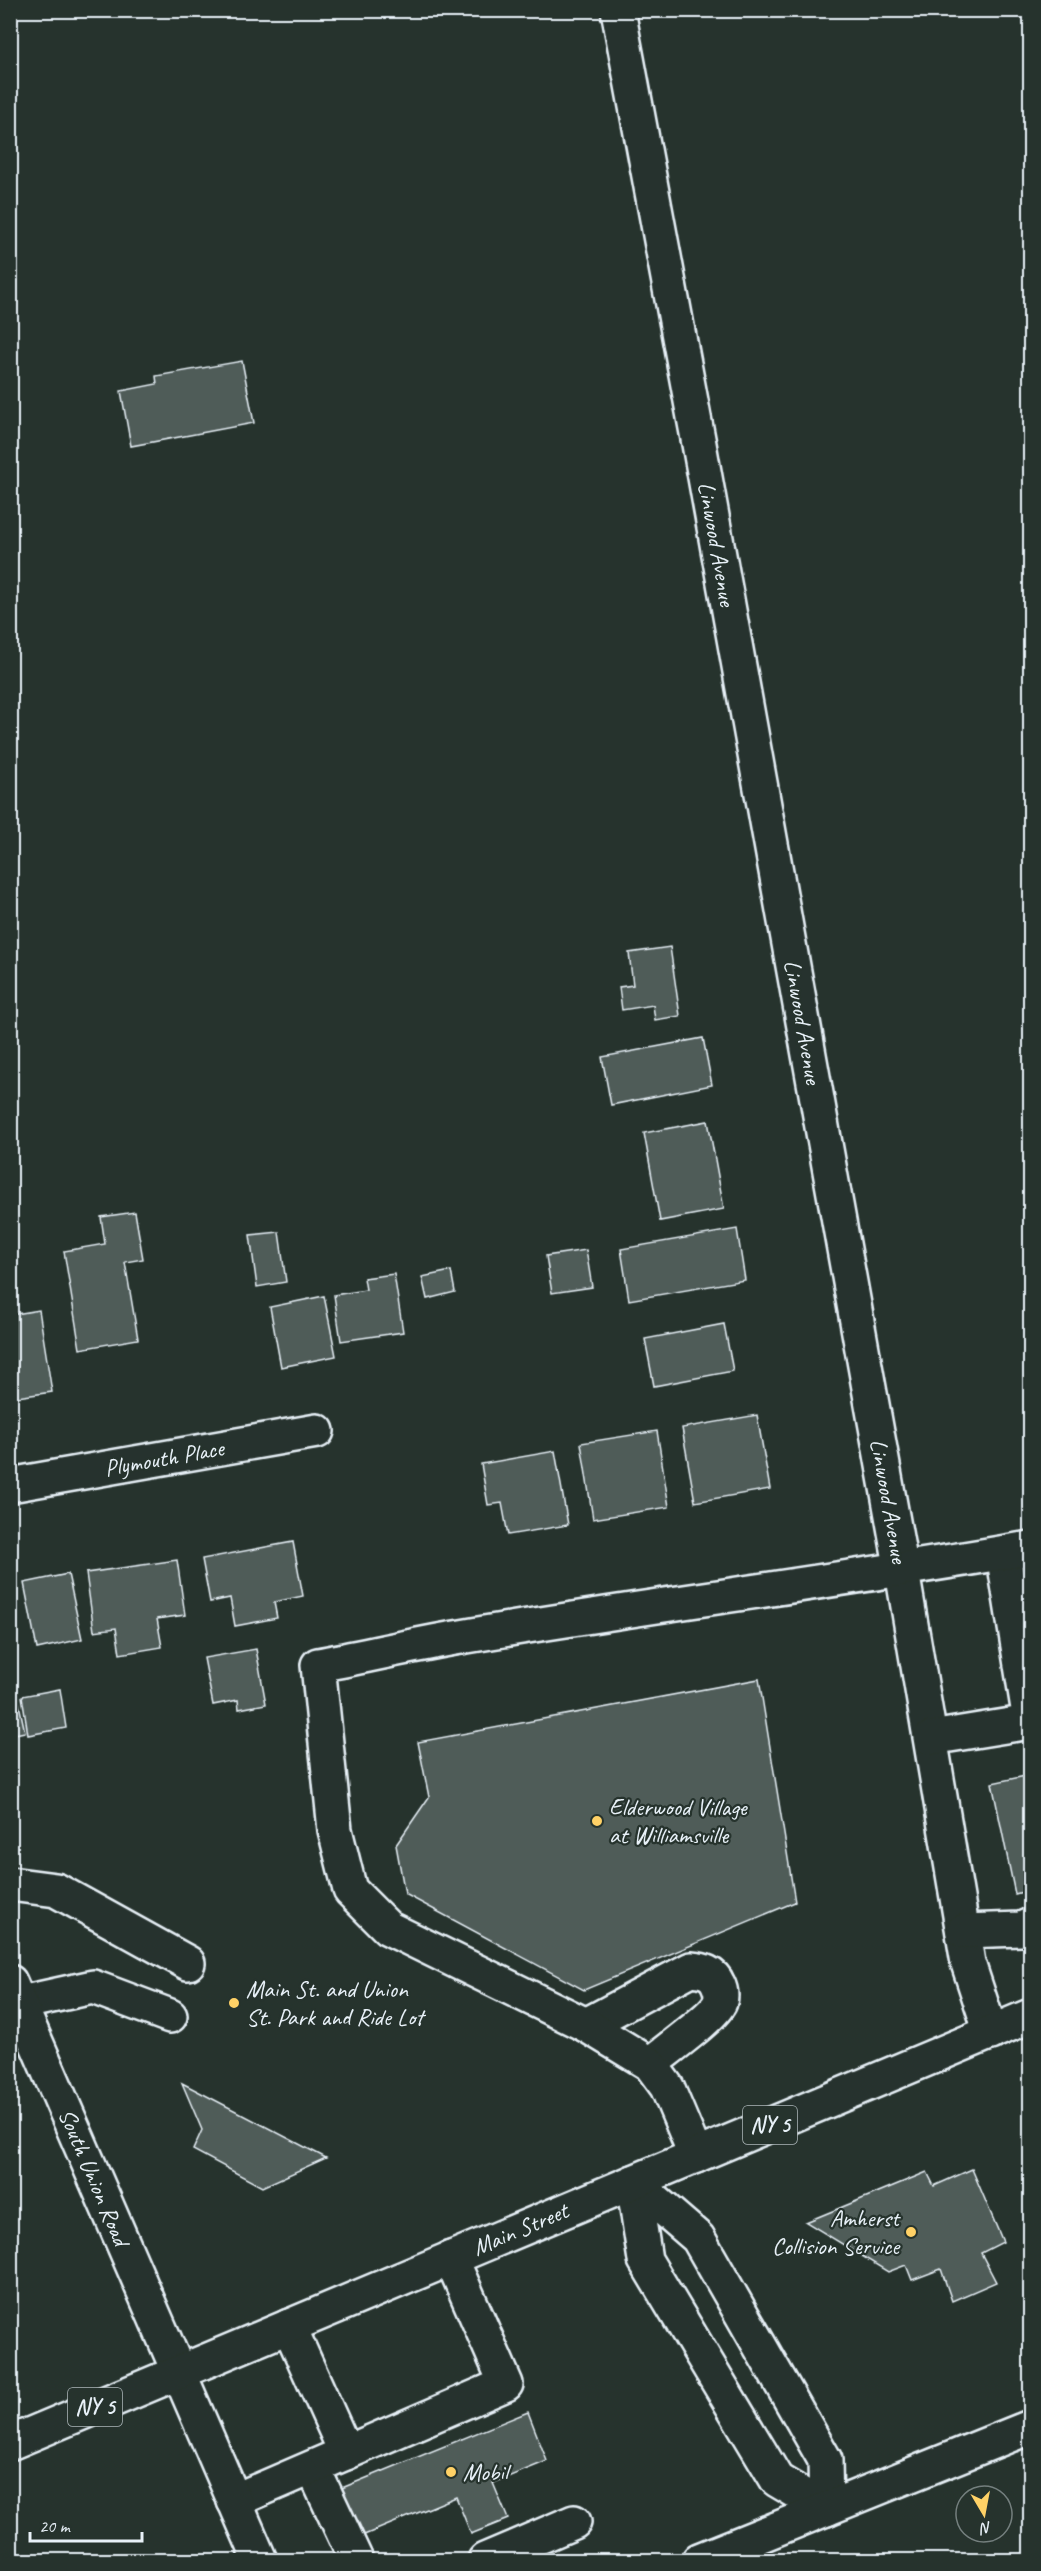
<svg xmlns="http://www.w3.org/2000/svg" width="1041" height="2571" font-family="Caveat,sans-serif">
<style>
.building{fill:#505c59;stroke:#e8f1f8;stroke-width:1.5}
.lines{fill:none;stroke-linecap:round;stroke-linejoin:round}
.minor-casing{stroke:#e8f1f8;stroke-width:38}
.major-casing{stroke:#e8f1f8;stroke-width:38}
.minor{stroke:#26332d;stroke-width:33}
.major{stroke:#26332d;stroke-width:33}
.poi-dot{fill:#ffd166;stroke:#26332d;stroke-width:2}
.labels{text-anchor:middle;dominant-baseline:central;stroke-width:4.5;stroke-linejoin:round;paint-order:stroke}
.shield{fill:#26332d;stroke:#aeb8bb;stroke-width:1.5}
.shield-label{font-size:22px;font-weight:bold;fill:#e8f1f8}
.street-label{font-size:24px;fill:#e8f1f8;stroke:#26332d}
.poi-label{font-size:24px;fill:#e8f1f8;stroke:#26332d;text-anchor:start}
</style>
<rect width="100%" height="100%" fill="#26332d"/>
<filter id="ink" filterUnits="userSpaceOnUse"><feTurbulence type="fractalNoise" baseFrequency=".0167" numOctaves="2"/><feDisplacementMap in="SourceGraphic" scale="12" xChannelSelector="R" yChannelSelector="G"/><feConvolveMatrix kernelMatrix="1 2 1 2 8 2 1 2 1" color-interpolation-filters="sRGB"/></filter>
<g filter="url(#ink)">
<g class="building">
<path d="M242,361L254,423L131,446L121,391L157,384L156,376Z"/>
<path d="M670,947L680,1016L655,1020L653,1005L622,1010L619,987L633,985L629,953Z"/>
<path d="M703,1038L712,1085L611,1105L602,1057Z"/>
<path d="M708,1121L724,1209L660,1221L644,1133Z"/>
<path d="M135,1212L143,1259L125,1262L138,1339L80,1349L64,1251L105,1244L101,1217Z"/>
<path d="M737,1229L745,1280L629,1300L621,1249Z"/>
<path d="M279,1232L286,1282L257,1287L250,1235Z"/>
<path d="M586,1250L592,1287L552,1293L546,1256Z"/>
<path d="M451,1271L455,1292L427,1299L422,1277Z"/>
<path d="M394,1274L403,1332L341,1341L334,1295L366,1290L364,1278Z"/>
<path d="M324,1296L336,1356L281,1367L270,1307Z"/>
<path d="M39,1310L52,1392L10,1398V1315Z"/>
<path d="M724,1324L733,1371L654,1386L645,1339Z"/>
<path d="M757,1415L770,1489L695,1502L682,1428Z"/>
<path d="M657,1431L669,1507L593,1519L581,1443Z"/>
<path d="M555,1451L568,1525L508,1535L502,1503L488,1505L481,1464Z"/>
<path d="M293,1542L303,1596L274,1602L277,1618L235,1626L230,1598L210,1602L202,1559Z"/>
<path d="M177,1560L185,1615L157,1619L162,1647L120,1654L116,1628L94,1631L86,1573Z"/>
<path d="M68,1574L82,1639L37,1649L24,1583Z"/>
<path d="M256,1649L266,1704L239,1709L238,1700L213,1705L204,1658Z"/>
<path d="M759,1679L795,1902L584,1990L405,1894L396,1845L429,1797L418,1742Z"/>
<path d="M60,1689L66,1728L28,1735L22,1696Z"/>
<path d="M17,1695L25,1732L10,1735V1697Z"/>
<path d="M1030,1775V1890L1015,1894L992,1783Z"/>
<path d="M182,2083L326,2158L262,2187L193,2150L202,2130Z"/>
<path d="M972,2169L1003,2242L981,2253L996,2282L952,2301L941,2269L912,2280L906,2265L888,2272L806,2222L927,2172L934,2186Z"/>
<path d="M528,2412L547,2461L493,2483L508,2519L471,2534L456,2497L357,2538L337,2490Z"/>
</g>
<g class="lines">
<g class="minor-casing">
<g id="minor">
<path d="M618,10L699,444L902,1571L968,1963L991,2033"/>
<path d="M10,1485L317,1431"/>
<path d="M1003,1553L1030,1721"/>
<path d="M931,1738L1030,1722"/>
<path d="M10,1884L56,1890L188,1963"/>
<path d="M963,1931L1021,1929L1030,1925"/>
<path d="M20,2003L93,1987L170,2016"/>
<path d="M586,2025L691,1969C703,1970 713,1972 718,1984C721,1990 722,1995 720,2002C715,2016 664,2052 650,2064"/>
<path d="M696,2156L667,2087L650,2064L586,2025L388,1928L350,1890L335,1830L318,1665C366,1656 413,1645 461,1637C650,1605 841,1581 1030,1548"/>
<path d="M633,2182L698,2238L825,2460L826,2509L777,2480L645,2260Z"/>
<path d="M289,2326L346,2453"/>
<path d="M313,2468L356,2560"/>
<path d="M234,2501L506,2384L451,2258"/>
<path d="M485,2560L574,2522"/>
<path d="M699,2560L1030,2427"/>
</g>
</g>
<g class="major-casing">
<g id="major">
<path d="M10,1982L260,2560"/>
<path d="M10,2443L1030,2016"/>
</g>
</g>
<use href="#minor" class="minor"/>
<use href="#major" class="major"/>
</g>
</g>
<g class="poi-dot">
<circle cx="597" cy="1821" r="6"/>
<circle cx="234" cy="2003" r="6"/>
<circle cx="911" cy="2232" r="6"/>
<circle cx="451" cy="2472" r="6"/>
</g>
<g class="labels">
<g class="shield">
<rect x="743" y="2106" width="54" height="38" rx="4.5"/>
<rect x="68" y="2388" width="54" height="38" rx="4.5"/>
</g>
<g class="shield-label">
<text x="770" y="2125">NY 5</text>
<text x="95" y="2407">NY 5</text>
</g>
<g class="street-label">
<text transform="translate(717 544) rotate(80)">Linwood Avenue</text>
<text transform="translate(803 1022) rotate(80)">Linwood Avenue</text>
<text transform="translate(164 1458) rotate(-10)">Plymouth Place</text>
<text transform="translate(889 1501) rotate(80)">Linwood Avenue</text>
<text transform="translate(94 2177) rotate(67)">South Union Road</text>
<text transform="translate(520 2229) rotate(-23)">Main Street</text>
</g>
<g class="poi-label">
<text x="609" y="1807">Elderwood Village<tspan x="609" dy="28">at Williamsville</tspan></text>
<text x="246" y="1989">Main St. and Union<tspan x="246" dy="28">St. Park and Ride Lot</tspan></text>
<text x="899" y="2218" text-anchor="end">Amherst<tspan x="899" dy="28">Collision Service</tspan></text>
<text x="463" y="2472">Mobil</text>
</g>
</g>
<rect width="1041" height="2571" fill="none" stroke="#26332d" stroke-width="36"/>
<rect x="18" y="18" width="1005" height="2535" fill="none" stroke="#e8f1f8" stroke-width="2" filter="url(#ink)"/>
<g transform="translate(984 2514) rotate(170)"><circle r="28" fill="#26332d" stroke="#747f7e" stroke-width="1.5"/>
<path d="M0-4.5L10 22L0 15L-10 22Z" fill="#ffd166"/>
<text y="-9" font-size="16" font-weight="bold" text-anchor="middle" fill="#e8f1f8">N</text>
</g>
<path d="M30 2532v9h112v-9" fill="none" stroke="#e8f1f8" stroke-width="3"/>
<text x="39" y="2532" font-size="18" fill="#e8f1f8" stroke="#26332d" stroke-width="4.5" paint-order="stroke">20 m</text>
</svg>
